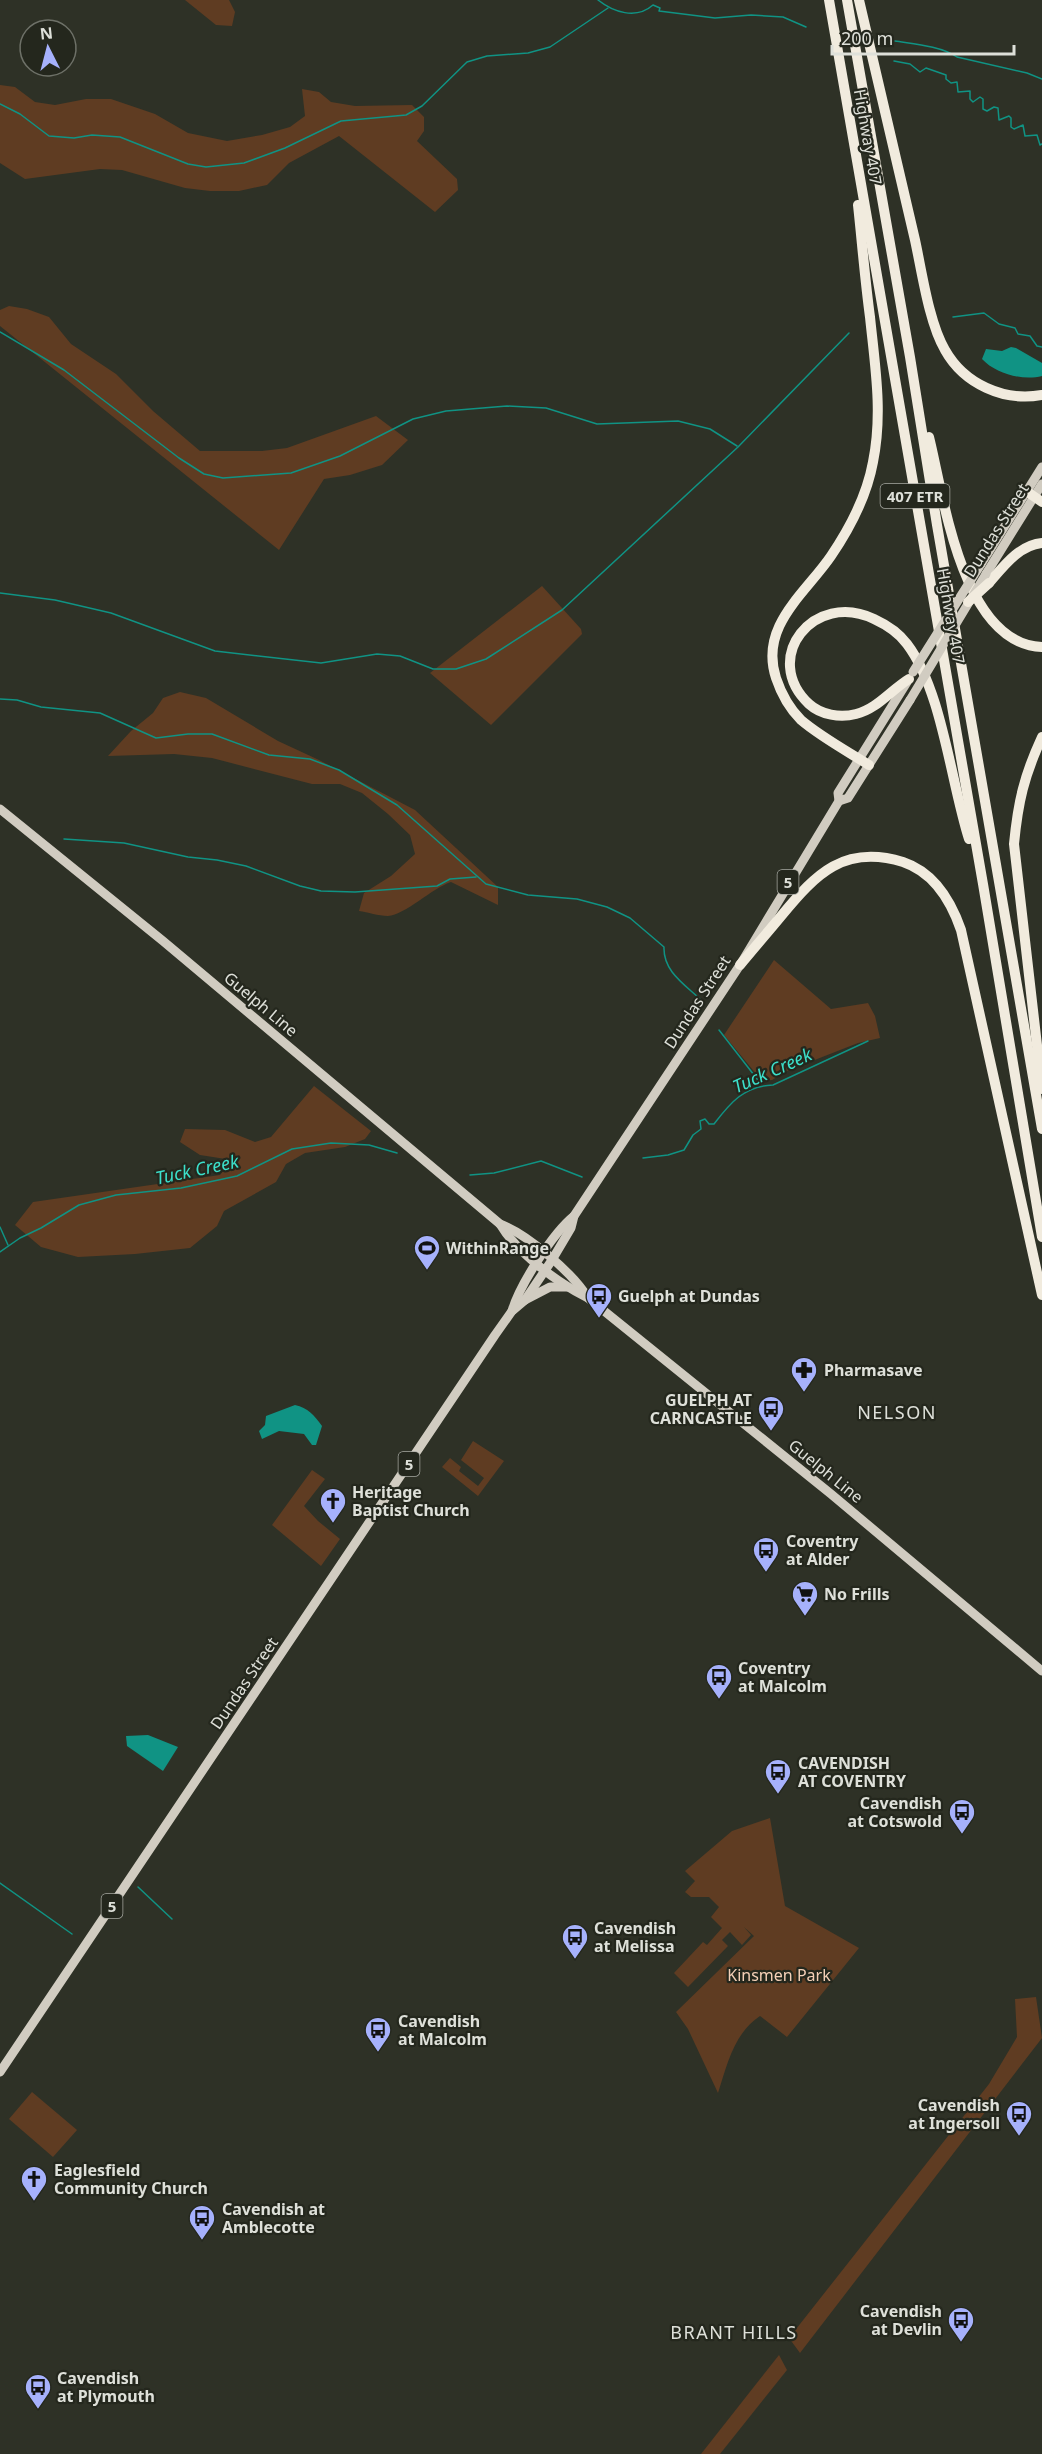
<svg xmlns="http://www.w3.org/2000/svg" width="1042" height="2454" font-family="'Noto Sans',sans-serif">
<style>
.green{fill:#5f3c22}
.water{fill:#109384}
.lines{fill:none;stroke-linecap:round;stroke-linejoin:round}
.stream{stroke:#109384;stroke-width:1.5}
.major{stroke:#d1ccc1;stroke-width:9}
.highway{stroke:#f1ebde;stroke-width:10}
.major-bridge{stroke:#d1ccc1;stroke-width:9}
.highway-bridge{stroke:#f1ebde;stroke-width:10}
.labels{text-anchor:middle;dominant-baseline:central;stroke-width:4.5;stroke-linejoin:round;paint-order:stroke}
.shield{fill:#24271d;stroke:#a6a8a1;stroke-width:1.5}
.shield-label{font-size:15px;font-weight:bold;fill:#dee0d9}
.street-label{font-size:16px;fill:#dee0d9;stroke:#24271d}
.poi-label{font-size:16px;font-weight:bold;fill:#dee0d9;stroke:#24271d;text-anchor:start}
.park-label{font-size:16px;fill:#f5d0b7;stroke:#24271d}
.water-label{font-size:18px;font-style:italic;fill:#3ce0cb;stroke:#24271d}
.neighbourhood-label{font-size:18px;letter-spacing:1.5px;fill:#dee0d9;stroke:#24271d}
</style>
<rect width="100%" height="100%" fill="#2e3126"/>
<g class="green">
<path d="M185,0H229L235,12L232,26L216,25Z"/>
<path d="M0,85L15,87L35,102L55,105L86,99H111L155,114L188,133L227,141L262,135L290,127L305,116L302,89L319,92L331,102L355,106L412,105L424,117V131L417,141L457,179L458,190L435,212L339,136L289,163L267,185L239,191H210L185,188L122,170L100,169L25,179L0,163Z"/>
<path d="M9,306L27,309L49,317L71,344L116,374L153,411L200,451H262L287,448L376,416L408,440L382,465L350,475L324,479L279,550L0,326V310Z"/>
<path d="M542,586L581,629L582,634L491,725L430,673Z"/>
<path d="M180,692L206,698L278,741L319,760L415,810L498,887V905L451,882C432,888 405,915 388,916C378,916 368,912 359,911L364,893L391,876L415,854L410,835L388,814L362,793L340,784H312L212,758L174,754L108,756L131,731L153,713L163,698Z"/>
<path d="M774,960L831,1009L868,1003L875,1016L880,1038L858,1043L789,1070L772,1080L762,1081L724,1035Z"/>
<path d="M314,1086L371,1131L365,1139L345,1147L305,1153L286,1164L276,1182L224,1211L217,1226L190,1248L135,1254L78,1257L41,1247L15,1225L33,1202L220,1175L232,1160L200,1155L180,1142L185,1129L225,1130L255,1142L271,1137Z"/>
<path d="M473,1441L504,1461L478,1496L442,1467L450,1458L461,1467L459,1471L478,1486L484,1478L461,1460Z"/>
<path d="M312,1470L325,1479L304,1506L318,1521L340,1539L321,1566L272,1525Z"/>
<path d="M770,1818L785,1906L859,1948L787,2037L760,2016C734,2033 727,2065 718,2093L688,2029L676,2012L754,1936L744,1927L751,1935L742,1945L730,1932L722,1940L728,1946L688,1987L674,1973L703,1942L707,1945L722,1928L711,1917L719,1907L709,1897H691L685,1892L695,1881L685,1871L732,1831Z"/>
<path d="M1036,1997L1042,2038L800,2353L789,2338L989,2084L1017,2037L1015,1999Z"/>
<path d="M32,2092L77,2130L53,2157L9,2119Z"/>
<path d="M779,2355L787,2370L720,2454H701Z"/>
</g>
<g class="water">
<path d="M1011,347L1016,348L1042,363V376C1023,381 996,374 982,359L986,349L1002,351Z"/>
<path d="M295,1405C308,1408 314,1415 322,1426L316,1445H312L304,1434L279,1431L262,1439L259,1431L265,1425L266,1416Z"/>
<path d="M148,1735L178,1747L163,1771L127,1746L126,1736Z"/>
</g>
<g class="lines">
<g class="stream">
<path d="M598,0C613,12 636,20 653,5L660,8L659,11L715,18L751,15L783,17L806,27"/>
<path d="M895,41C914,44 941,46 957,57L1027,73L1042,79"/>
<path d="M894,61L910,64L920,72L926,68L946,75V79L951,83L957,82L958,92L970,91V99L973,102L980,97L983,99V109L987,111L994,107L998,108L999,120L1009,116L1011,118V127L1014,129L1023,125L1025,136L1037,135L1040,145L1042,144"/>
<path d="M0,104L20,114L49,136L74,138L92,135L120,137L188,164L206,167L244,163L285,148L341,121L406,115L422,106L467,62L487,56L528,53L550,47L608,8"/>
<path d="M953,317L984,313L999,324L1015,328L1018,334L1030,336L1037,346L1042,347"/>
<path d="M0,332L64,370L179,458L204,474L223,478L291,473L340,456L413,419L446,411L507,406L546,408L597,424L678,421L710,429L737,446"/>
<path d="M0,593L55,600L111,613L215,651L321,663L377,654L400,656L433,669H456L486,659L562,610L738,447L849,333"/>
<path d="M0,699L17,700L41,707L100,713L156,738L188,734H212L269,755L310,759L339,770L397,805L486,884L528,895L577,899L607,907L630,918L664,947C663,971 684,984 700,999"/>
<path d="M64,839L124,843L188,857L217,860L246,866L300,886L321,891L355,892L437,886L450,879L476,877"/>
<path d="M719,1030L761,1084"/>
<path d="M643,1158L668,1155L684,1150L693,1135L701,1129L700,1121L705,1119L709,1124H714C730,1103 744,1086 773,1085L868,1041"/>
<path d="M470,1175L494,1173L541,1161L582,1177"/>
<path d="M0,1227L8,1245"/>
<path d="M0,1252L20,1238L41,1228L79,1205L116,1195L181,1188L237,1176L292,1149L331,1143L369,1145L397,1153"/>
<path d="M0,1883L72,1934"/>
<path d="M138,1887L172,1919"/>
</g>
<g class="major">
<path d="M981,564L1042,467"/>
<path d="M986,574L1042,484"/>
<path d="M839,801L848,798L910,700"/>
<path d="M0,809L163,941L500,1224C527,1234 573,1273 588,1298"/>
<path d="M500,1224C517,1253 558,1283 588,1298L831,1494L1042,1671"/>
<path d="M525,1300L550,1287H567"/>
<path d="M512,1311C520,1284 553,1233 574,1216"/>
<path d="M0,2072L495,1335L512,1311L525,1300L552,1260L571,1228L574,1216L740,965L839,801L838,793L907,682"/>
</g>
<g class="highway">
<path d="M829,0L983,884L1042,1237"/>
<path d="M847,0L910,357L937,525L1042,1129"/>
<path d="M859,0C877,80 896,160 915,240C922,272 929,323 945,350C964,384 1004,402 1042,395"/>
<path d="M858,205C862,242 865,280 870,317C875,366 883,413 873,462C867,495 850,528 831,556C805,594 759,626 776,678C781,693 789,708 801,720C821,737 847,751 869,765"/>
<path d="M929,437C944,497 962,644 1042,647"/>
<path d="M1026,491L1042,502"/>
<path d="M989,583C1003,567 1019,545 1042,543"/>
<path d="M909,679C891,690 877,709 856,714C840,718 821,715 809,704C760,658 814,590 874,619C887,625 899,633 907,644C942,690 951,783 969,839"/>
<path d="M1042,737C1024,776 1018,802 1014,844L1042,1089"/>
<path d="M740,965C754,948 768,932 782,915C816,874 844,844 903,862C933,872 951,901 961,930L1042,1295"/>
</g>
<g class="major-bridge">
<path d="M913,672L981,564"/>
<path d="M910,700L986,574"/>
</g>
<path class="highway-bridge" d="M968,602L989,583"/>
</g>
<defs>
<g id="stadium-pin" transform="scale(1.35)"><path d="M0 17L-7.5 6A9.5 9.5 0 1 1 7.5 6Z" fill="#a6b1fc" stroke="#24271d"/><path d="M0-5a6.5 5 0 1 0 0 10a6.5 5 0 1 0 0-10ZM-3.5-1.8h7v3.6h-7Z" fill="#111"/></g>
<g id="bus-pin" transform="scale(1.35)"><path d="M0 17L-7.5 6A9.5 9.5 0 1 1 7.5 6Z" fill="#a6b1fc" stroke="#24271d"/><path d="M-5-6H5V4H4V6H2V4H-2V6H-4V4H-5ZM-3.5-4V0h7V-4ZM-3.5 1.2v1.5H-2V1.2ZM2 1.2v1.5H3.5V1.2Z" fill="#111"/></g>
<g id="pharmacy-pin" transform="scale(1.35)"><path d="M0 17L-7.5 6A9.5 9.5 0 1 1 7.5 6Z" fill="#a6b1fc" stroke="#24271d"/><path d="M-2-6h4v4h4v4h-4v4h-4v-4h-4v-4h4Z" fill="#111"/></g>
<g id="church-pin" transform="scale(1.35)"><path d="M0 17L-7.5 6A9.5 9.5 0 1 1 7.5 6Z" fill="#a6b1fc" stroke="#24271d"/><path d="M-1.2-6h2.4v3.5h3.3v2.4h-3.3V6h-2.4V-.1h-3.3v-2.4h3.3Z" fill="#111"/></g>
<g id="supermarket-pin" transform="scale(1.35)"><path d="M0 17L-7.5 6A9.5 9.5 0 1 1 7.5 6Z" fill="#a6b1fc" stroke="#24271d"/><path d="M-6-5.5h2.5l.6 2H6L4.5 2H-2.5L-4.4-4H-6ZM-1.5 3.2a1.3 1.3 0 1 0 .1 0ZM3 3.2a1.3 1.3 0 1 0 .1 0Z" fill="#111"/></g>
</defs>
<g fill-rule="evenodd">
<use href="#stadium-pin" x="427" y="1248"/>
<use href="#bus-pin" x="599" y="1296"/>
<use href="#pharmacy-pin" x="804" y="1370"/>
<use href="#bus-pin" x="771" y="1409"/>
<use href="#church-pin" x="333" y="1501"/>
<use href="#bus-pin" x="766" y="1550"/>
<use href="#supermarket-pin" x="805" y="1594"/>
<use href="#bus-pin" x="719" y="1677"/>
<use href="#bus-pin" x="778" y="1772"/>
<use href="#bus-pin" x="962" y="1812"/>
<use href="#bus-pin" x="575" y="1937"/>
<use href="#bus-pin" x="378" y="2030"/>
<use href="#bus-pin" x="1019" y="2114"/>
<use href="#church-pin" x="34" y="2179"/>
<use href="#bus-pin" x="202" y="2218"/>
<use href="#bus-pin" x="961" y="2320"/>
<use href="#bus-pin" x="38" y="2387"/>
</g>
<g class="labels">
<g class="shield">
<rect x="880.5" y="484" width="69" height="24" rx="4.5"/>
<rect x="777.5" y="870" width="21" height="24" rx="4.5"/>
<rect x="398.5" y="1452" width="21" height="24" rx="4.5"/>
<rect x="101.5" y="1894" width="21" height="24" rx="4.5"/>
</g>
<g class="shield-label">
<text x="915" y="496">407 ETR</text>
<text x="788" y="882">5</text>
<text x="409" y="1464">5</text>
<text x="112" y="1906">5</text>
</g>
<g class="street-label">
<text transform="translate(868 137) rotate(80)">Highway 407</text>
<text transform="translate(996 530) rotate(-58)">Dundas Street</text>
<text transform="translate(951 616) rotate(80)">Highway 407</text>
<text transform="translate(697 1002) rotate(-57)">Dundas Street</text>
<text transform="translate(261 1004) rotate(40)">Guelph Line</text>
<text transform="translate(826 1471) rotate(39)">Guelph Line</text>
<text transform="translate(244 1683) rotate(-56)">Dundas Street</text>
</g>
<g class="poi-label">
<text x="446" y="1248">WithinRange</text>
<text x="618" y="1296">Guelph at Dundas</text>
<text x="824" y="1370">Pharmasave</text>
<text x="752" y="1400" text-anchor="end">GUELPH AT<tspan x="752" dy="18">CARNCASTLE</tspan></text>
<text x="352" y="1492">Heritage<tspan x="352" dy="18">Baptist Church</tspan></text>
<text x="786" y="1541">Coventry<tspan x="786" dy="18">at Alder</tspan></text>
<text x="824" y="1594">No Frills</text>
<text x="738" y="1668">Coventry<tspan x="738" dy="18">at Malcolm</tspan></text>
<text x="798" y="1763">CAVENDISH<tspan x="798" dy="18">AT COVENTRY</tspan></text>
<text x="942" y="1803" text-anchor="end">Cavendish<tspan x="942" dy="18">at Cotswold</tspan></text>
<text x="594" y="1928">Cavendish<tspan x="594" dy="18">at Melissa</tspan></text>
<text x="398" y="2021">Cavendish<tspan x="398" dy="18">at Malcolm</tspan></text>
<text x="1000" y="2105" text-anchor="end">Cavendish<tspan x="1000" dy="18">at Ingersoll</tspan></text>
<text x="54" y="2170">Eaglesfield<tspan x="54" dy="18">Community Church</tspan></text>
<text x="222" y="2209">Cavendish at<tspan x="222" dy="18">Amblecotte</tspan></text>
<text x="942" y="2311" text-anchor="end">Cavendish<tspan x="942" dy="18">at Devlin</tspan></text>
<text x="57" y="2378">Cavendish<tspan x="57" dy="18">at Plymouth</tspan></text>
</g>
<g class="park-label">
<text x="779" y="1975">Kinsmen Park</text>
</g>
<g class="water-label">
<text transform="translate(772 1070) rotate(-24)">Tuck Creek</text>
<text transform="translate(197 1169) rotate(-12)">Tuck Creek</text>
</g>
<g class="neighbourhood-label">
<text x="897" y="1412">NELSON</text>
<text x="734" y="2332">BRANT HILLS</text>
</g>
</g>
<g transform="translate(48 48) rotate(354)"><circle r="28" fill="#24271d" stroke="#6e7168" stroke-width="1.5"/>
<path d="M0-4.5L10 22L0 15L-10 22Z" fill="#a6b1fc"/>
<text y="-9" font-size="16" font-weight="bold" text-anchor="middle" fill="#dee0d9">N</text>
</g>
<path d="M832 45v9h182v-9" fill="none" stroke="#dee0d9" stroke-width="3"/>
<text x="841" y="45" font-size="18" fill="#dee0d9" stroke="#24271d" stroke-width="4.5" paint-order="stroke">200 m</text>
</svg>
